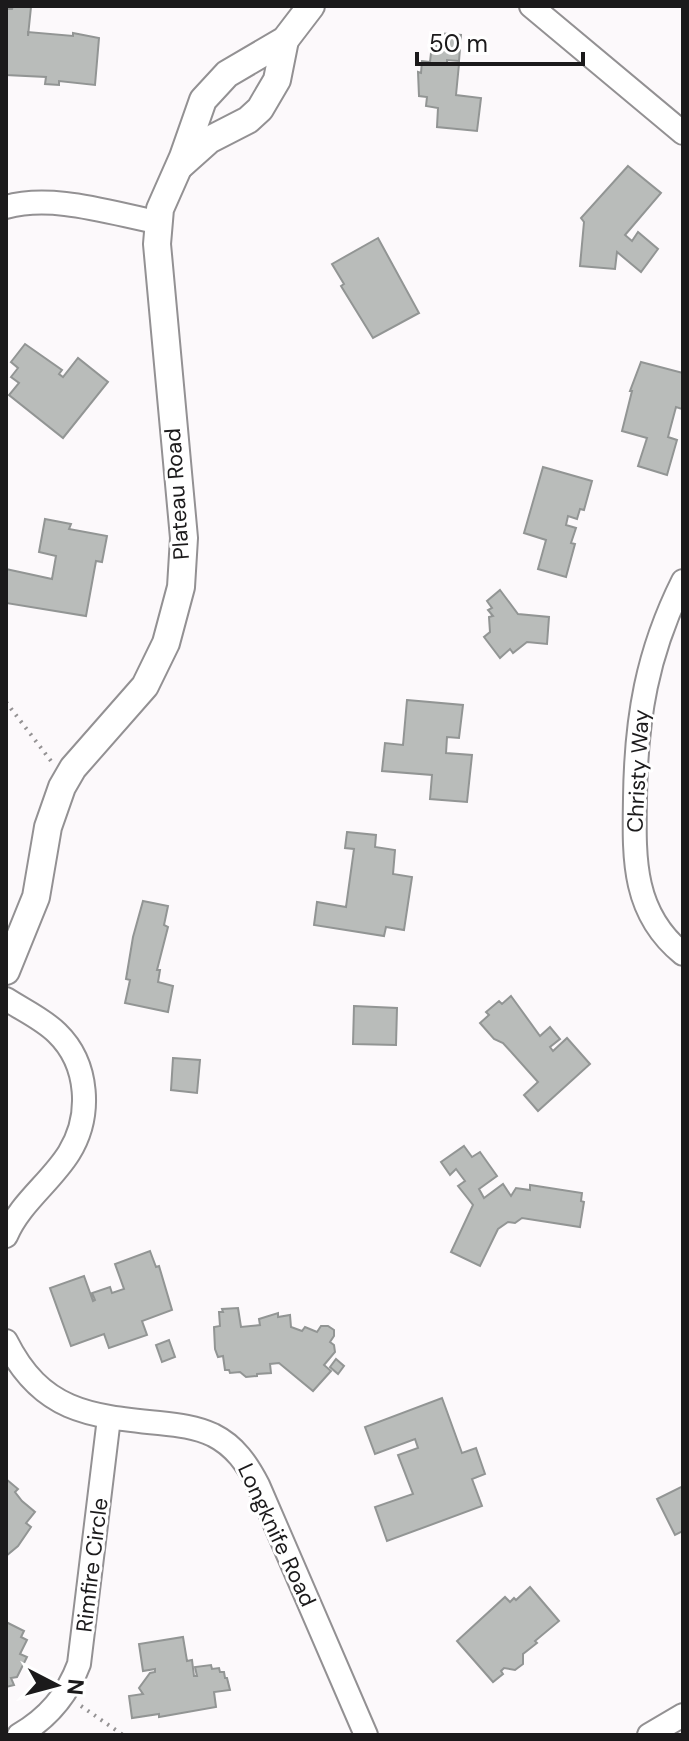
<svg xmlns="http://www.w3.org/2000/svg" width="689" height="1741" font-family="'DM Sans',sans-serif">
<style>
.building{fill:#b9bcba;stroke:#929594;stroke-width:2}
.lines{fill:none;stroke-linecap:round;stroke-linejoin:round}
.minor-casing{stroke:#939193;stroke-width:26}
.tertiary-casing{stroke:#939193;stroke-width:30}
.path{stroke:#949293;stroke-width:4;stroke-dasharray:2 6;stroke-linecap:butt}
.minor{stroke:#fff;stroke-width:22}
.tertiary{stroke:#fff;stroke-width:26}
.labels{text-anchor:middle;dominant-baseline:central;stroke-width:6;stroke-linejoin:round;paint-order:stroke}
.street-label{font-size:22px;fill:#1b1a1b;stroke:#fff}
</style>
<rect width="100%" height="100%" fill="#fcf9fb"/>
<g class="building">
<path d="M13,6L31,7L28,36V32L73,36V33L99,38L95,85L59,81V85L45,84L46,77L6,75V9H12Z"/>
<path d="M437,33L461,35L459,61L447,60V63L459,64L456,95L481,98L477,131L437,127L438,108L426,106L427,97L419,96L418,72L421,73L422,61L430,62L431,53H435Z"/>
<path d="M628,166L661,193L625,235L632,241L638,232L658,249L641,272L617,252L615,269L580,266L584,222L581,218Z"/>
<path d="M378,238L419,313L373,338L341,286L344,284L332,264Z"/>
<path d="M25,344L62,370L59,374L63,377L78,358L108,382L63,438L9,395L19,383L11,377L18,368L11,362Z"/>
<path d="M641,362L683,373V404L682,409L676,407L668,437L677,440L667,475L638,466L647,438L622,431L632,391H630Z"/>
<path d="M543,467L592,481L584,510L580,509L577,519L568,516L566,525L576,528L571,543L575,544L566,577L538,569L546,540L524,533Z"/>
<path d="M45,519L71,524L69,529L107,536L102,562L96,561L86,616L6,603V569L52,579L56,556L39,552Z"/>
<path d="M500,590L518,614L549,617L547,644L527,642L513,653L510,649L500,658L484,637L490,632L489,617L493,616L488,610L492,608L487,601Z"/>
<path d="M407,700L463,705L459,738L447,737L446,753L472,755L467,802L430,799L432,775L382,771L385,743L403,745Z"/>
<path d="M347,832L376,835L375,847L395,850L393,874L412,877L404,930L386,927L384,936L314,925L317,902L346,907L354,849L345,848Z"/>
<path d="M143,901L168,906L164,925L168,927L157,970H160L158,982L173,986L168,1012L125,1003L130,980L126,979L133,937Z"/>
<path d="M511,996L540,1036L550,1027L560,1039L550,1047L553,1051L567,1038L590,1064L538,1111L524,1095L538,1082L503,1043L494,1039L480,1023L489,1015L486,1012L499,1001L502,1004Z"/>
<path d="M354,1006L397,1008L396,1045L353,1044Z"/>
<path d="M173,1058L200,1060L197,1093L171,1090Z"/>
<path d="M464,1146L472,1157L480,1152L497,1176L479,1189L484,1198L503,1184L511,1196L516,1188L530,1190V1185L582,1193L581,1201L584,1202L580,1227L522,1218L515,1223L508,1222L498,1229L480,1266L451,1252L473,1205L458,1186L465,1181L456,1169L450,1175L441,1162Z"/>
<path d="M150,1251L156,1267L159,1266L172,1310L142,1321L147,1335L109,1348L104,1334L71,1346L50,1288L84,1276L93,1301L95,1300L92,1293L110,1287L112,1293L124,1289L115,1264Z"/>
<path d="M238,1308L241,1327L260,1325L259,1319L278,1313V1317L290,1315L291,1327L302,1331L305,1327L317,1332L321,1326H328L334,1330V1336L330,1342L334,1345L335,1352L324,1365L331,1371L313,1391L279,1363L270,1364L271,1373L257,1374V1376L246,1377L240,1372L230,1373L229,1370H225L223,1356L218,1357L215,1349L214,1327L220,1326L219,1312H223L222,1309Z"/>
<path d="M169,1340L175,1357L162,1362L156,1345Z"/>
<path d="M336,1359L344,1366L338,1374L330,1367Z"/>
<path d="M442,1398L462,1453L476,1448L485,1474L472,1479L482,1506L387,1541L375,1507L413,1494L398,1455L418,1448L415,1439L375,1454L365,1427Z"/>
<path d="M6,1479L18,1489L15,1492L22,1501L35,1512L26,1523L31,1527L18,1546L6,1556Z"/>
<path d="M683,1486V1531L675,1535L657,1499Z"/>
<path d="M530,1587L559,1621L535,1641L537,1643L523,1654V1664L515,1670L504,1668L501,1671L503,1674L493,1682L457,1641L505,1597L510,1602L514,1598L516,1600Z"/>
<path d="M6,1622L24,1631L21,1637L27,1640L20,1654L27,1657L17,1677L11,1678L14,1685L6,1687Z"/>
<path d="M183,1637L187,1661L192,1660L194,1676H197L195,1667L211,1665L212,1669L219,1668L220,1672H224L225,1678H227L230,1690L214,1692L216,1707L159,1717V1714L132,1718L129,1696L143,1694L139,1688L150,1673L155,1672V1669L143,1671L139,1644Z"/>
</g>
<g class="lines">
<g class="minor-casing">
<g id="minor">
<path d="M531,6L683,133"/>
<path d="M6,207C53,194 110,213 157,222"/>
<path d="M683,581C647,653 636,718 635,798C634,858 632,913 683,954"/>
<path d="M6,999C23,1010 43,1019 57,1033C89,1064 92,1116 69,1153C51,1182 20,1203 6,1236"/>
<path d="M6,1341C41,1411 88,1416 159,1423C178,1425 196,1427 213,1435C235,1446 247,1464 258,1485L366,1735"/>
<path d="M19,1735C48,1718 67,1696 79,1664L109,1418"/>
<path d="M649,1735L683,1715"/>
</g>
</g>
<g class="tertiary-casing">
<g id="tertiary">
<path d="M181,165L209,140L248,120L260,109L277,80L285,40"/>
<path d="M6,971L36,897L48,827L62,787L73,768L145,686L166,643L181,587L184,538L157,244L160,209L183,157L203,100L227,74L285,40L311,6"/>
</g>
</g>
<g class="path">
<path d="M6,702L51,761"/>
<path d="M81,1706L123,1735"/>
</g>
<use href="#minor" class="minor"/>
<use href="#tertiary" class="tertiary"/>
</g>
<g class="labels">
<g class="street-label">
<text transform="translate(177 494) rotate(-94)">Plateau Road</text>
<text transform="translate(638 771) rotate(-87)">Christy Way</text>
<text transform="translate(277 1535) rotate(65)">Longknife Road</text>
<text transform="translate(92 1565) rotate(-83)">Rimfire Circle</text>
</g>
</g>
<rect width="689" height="1741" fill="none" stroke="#1b1a1b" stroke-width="16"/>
<g transform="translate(56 1685) rotate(96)" stroke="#ffffff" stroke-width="6" paint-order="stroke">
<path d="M0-6L14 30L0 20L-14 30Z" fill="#1b1a1b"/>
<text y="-12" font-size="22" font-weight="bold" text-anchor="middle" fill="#1b1a1b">N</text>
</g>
<path d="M417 52v12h166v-12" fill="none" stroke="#1b1a1b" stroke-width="4"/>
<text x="429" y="52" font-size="24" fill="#1b1a1b" stroke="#ffffff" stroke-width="6" paint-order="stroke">50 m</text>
</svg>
